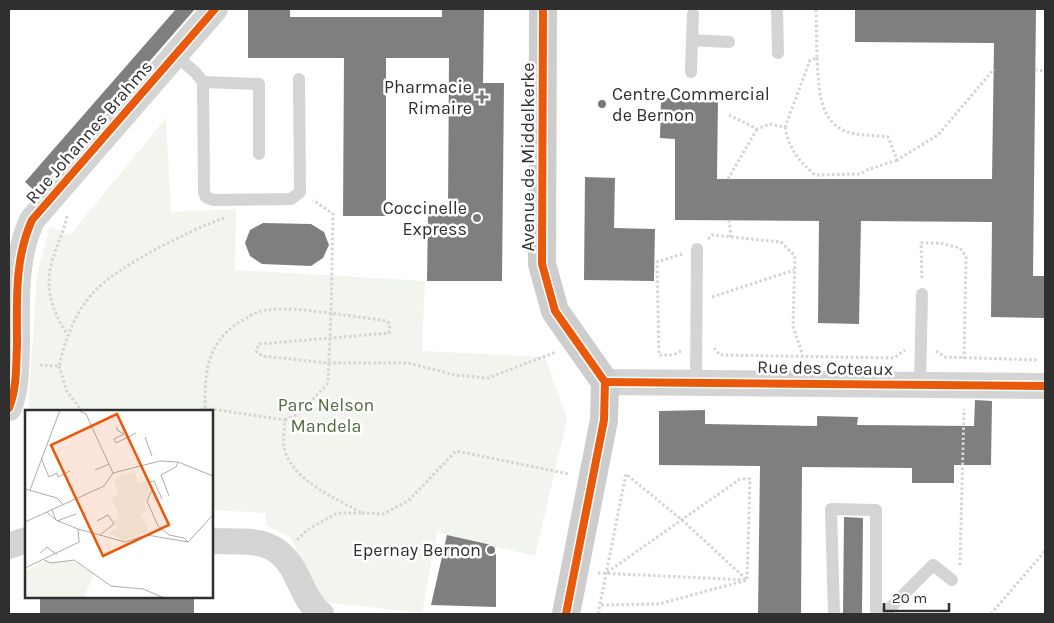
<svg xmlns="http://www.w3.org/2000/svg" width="1054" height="623" font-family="Karla,sans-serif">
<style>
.green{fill:#f1f5ed}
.building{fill:#7f7f7f}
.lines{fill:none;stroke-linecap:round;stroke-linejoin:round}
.path{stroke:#d4d4d4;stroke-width:3;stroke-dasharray:2.5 2.5;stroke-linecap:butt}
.lane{stroke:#d4d4d4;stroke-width:12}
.street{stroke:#d4d4d4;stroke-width:26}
.secondary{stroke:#cdcdcd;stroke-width:28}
.cycleway-casing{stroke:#fff;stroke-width:11}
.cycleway{stroke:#e8590c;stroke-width:8}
.poi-dot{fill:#787878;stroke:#fff;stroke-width:2}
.labels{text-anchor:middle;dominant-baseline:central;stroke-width:5;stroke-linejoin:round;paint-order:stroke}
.poi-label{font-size:18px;fill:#2f2f2f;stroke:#fff;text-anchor:end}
.street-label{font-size:18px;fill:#2f2f2f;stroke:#fff}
.park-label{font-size:18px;fill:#516b3d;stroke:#fff}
.inset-road{fill:none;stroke:#acacac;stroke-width:1}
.view{fill:#e8590c;fill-opacity:0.15;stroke:#e8590c;stroke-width:2.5}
.inset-edge{fill:none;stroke:#2f2f2f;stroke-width:2.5}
</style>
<rect width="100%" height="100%" fill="#fff"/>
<path class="green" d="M166,118L171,212L236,209L235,270L425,281L422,351L545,357L567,419L535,556L437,532L422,613L324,602L290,537L266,525V513L211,510V412H28L37,274L50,227L70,235Z"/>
<g class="building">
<path d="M176,9H195L36,192L25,182Z"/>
<path d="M248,9H290V17H442V9H484L483,83H504L502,281H427L428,212H448L449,58H386V216H343L344,58H248Z"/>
<path d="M855,9H1036L1033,276H1045V318L991,317L992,222L861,221L859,324L818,323L819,221L675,220V139L660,138L661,98H718L717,179H992L994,43L855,42Z"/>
<path d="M585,177L615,178L614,228L655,229L654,281L584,280Z"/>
<path d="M263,223L311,224L324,232L329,245L323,258L311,266L262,264L250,256L245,243L250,230Z"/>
<path d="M975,400L992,401L991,465H954V483H912V468L802,467L801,614H758L760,466L659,465V411L705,410V424L817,426V416L858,417L857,425L974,426Z"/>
<path d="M844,517L863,518L862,614H843Z"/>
<path d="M447,535L496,546V607L431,605Z"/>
<rect x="40" y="597" width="154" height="17"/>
</g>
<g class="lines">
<g class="path">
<path d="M817,58C819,83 817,119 845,131C856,136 875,135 888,137L897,160L938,135L994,69"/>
<path d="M1035,70L1045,71"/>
<path d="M729,115L757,129L770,124L785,127L810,60L817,58L816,9"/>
<path d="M785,127C789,149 798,160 815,175L860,174L867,170L897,160"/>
<path d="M728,179L757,129"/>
<path d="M67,216C64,233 55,248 51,265C45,291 53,312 67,334"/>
<path d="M729,220L731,237"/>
<path d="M708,239L712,235L781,242L795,256L793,326L803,356"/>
<path d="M922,278L921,243H940L960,248L966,257L964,360"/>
<path d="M712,297L794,270"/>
<path d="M714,348L720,355L894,358L905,350"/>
<path d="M681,351L673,355H659L657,262L682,254"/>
<path d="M936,351L945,357L1038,360"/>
<path d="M40,365L59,366C65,340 74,315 92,294C115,267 190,230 224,218"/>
<path d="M59,366L67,392L83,412"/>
<path d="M205,408C205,372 206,345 238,323C247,318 256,311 266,310C287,307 311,311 331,313L333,214L313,200"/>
<path d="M195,412L205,408L285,420C285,428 282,439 284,447C291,480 335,498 362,513H337L307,530L297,540"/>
<path d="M285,420L300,413L328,383L331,313L387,321L390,325L389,333L259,344L256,351L262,356L328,363H408L455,375L488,378L556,352"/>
<path d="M362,513L383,514L408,501L456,451L569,474"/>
<path d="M960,565L964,409"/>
<path d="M598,573L747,580L750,479H740L606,573"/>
<path d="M598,614L626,474L682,520L747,580L659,604L600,605"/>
<path d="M991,614L1045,551"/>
</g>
<g class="lane">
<path d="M777,9L778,53"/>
<path d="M692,40L693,14"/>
<path d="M175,55L195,72L203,82L204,192L206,197L213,200L291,199L300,192L299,79"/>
<path d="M691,72L692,40L729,42"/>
<path d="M203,82L259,84V154"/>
<path d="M696,382L697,249"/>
<path d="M920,385L922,294"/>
<path d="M834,614L831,509L876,510V610L881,612L888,610L933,565L952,580"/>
</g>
<g class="street">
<path d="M605,382L1045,386"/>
<path d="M9,408C17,388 16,366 17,344C17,302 14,260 32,220L215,9"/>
<path d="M211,541C252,542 279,536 298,579C304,592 310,605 321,614"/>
<path d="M9,546L26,540"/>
</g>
<path class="secondary" d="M543,9L542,264L555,311L605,382L604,420L566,614"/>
<g class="cycleway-casing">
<g id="cycleway">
<path d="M543,9L542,264L555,311L605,382L604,420L566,614"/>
<path d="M605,382L1045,386"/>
<path d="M9,408C17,388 16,366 17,344C17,302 14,260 32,220L215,9"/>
</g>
</g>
<use href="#cycleway" class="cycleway"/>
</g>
<g class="poi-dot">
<path d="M479.5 89.5h5v5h5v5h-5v5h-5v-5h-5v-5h5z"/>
<circle cx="602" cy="104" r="5"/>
<circle cx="477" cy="218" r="5"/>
<circle cx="491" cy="550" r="5"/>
</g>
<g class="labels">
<g class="poi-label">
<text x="472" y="87">Pharmacie<tspan x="472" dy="21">Rimaire</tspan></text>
<text x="612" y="94" text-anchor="start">Centre Commercial<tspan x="612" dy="21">de Bernon</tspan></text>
<text x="467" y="208">Coccinelle<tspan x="467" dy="21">Express</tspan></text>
<text x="481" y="550">Epernay Bernon</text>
</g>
<g class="street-label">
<text transform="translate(89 132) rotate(-49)">Rue Johannes Brahms</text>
<text transform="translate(528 157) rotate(-90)">Avenue de Middelkerke</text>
<text transform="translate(825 368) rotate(1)">Rue des Coteaux</text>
</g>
<g class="park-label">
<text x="326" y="405">Parc Nelson<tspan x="326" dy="21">Mandela</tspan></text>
</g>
</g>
<g transform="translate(25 410)">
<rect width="188" height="188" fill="#fff"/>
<path d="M110,62L113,74L122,71L125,82L119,93L122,101L116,104L124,121L99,130L82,123L92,118L88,111L95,108L87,87L94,84L89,71L94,66ZM47,151L69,164L59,187H0V161L20,152Z" fill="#f1f5ed"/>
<path class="inset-road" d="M53,0L61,4L88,63M92,17V20L99,24L89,29L91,33L111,23M120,27L127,46M16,48L24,67L32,63L33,67L45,61M116,56L127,80L122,91L133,116L144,125L159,128L163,132M70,60L84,54M124,72L129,71L137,89M0,79L32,88L39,95M5,80L35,0M144,86L136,65L151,57L153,52M22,102L31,110L27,100M32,111L51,104M72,111L83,105L89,114L75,125M0,112L79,76L88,63L135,51L153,52L188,66M53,119L100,132L122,125L163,132L188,105M15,143L22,137L32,145M19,150L26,153L49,150L86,176L118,179L137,187M0,158L54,132L53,119L31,110"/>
<path class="view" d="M92,4L144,115L78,146L26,35Z"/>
<rect width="188" height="188" class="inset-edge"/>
</g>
<rect width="1054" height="623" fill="none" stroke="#2f2f2f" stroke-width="20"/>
<path d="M884 603v8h65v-8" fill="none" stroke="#2f2f2f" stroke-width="2.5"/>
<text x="892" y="603" font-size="15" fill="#2f2f2f" stroke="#ffffff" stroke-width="4" paint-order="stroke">20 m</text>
</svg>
